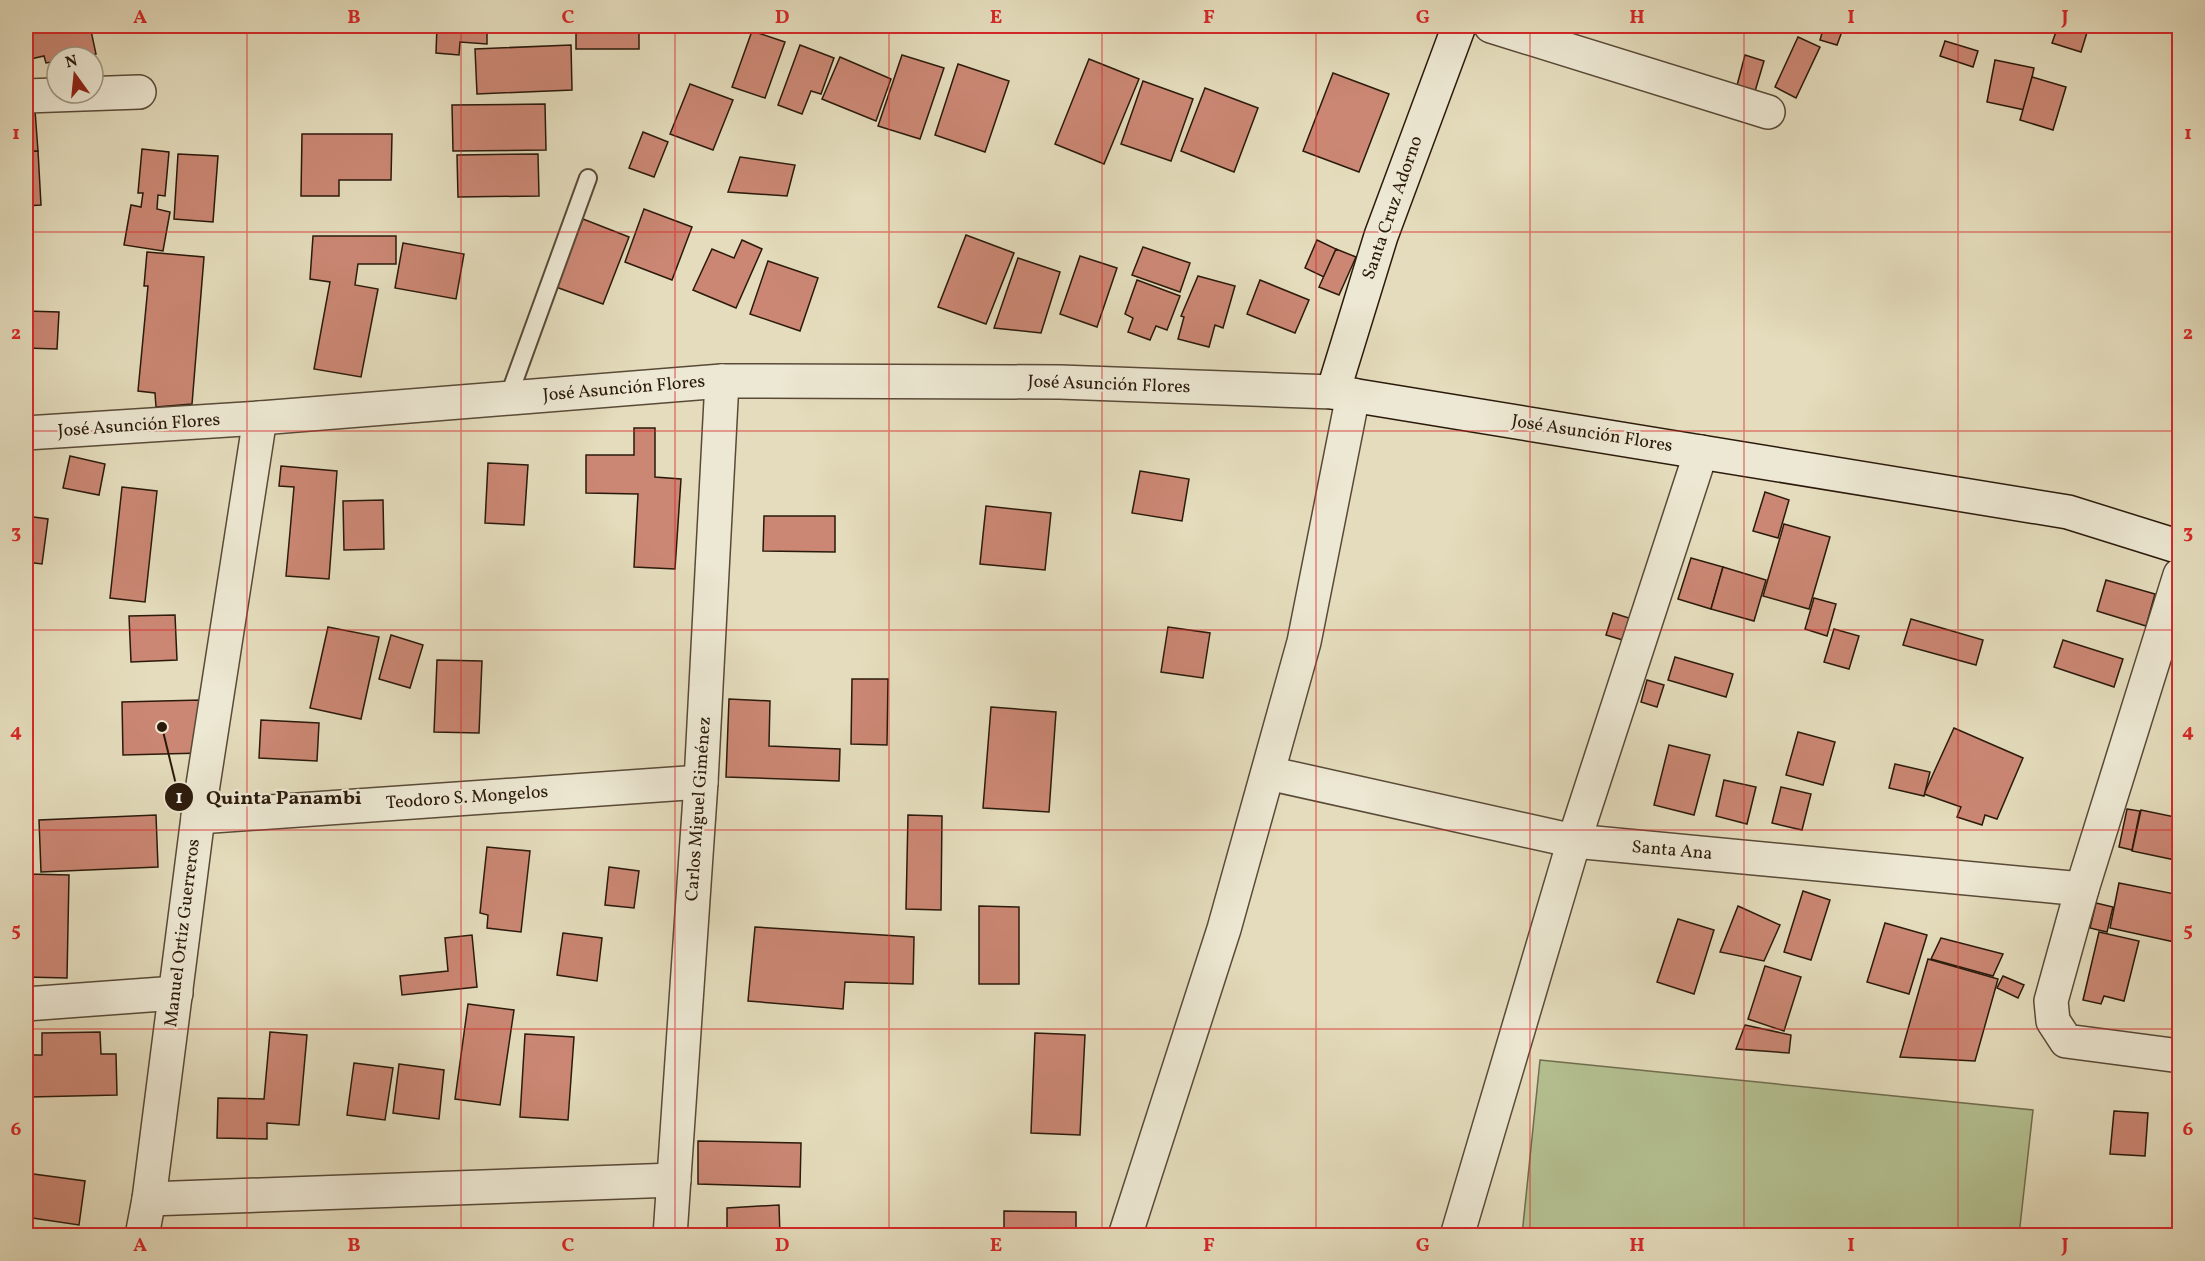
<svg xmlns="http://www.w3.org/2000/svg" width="2205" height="1261" font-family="Vollkorn,serif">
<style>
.green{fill:#b4c091;stroke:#706d4e;stroke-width:1.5}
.building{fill:#cb8774;stroke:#2b1a0b;stroke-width:1.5}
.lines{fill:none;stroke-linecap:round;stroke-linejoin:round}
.lane-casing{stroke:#594a37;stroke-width:20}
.street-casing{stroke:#594a37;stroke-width:36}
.secondary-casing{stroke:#2b1a0b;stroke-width:36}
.lane{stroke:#ede8d3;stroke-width:16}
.street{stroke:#ede8d3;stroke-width:33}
.secondary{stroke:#ede8d3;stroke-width:33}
.grid{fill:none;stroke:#d62828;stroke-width:1.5;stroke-opacity:0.55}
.labels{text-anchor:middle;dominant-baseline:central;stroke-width:4.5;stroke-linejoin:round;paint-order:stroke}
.street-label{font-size:18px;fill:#2b1a0b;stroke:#ede8d3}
.leader{fill:none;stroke:#2b1a0b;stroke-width:2}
.callout-dot{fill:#2b1a0b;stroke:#ede8d3;stroke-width:2}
.mark-label{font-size:18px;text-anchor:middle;font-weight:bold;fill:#fff}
.callout-label{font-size:20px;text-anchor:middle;font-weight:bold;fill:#2b1a0b;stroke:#ede8d3;stroke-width:4.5;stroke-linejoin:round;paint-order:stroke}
.neatline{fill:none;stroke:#d62828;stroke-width:2}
.grid-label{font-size:20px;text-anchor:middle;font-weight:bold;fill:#d62828}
</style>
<rect width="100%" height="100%" fill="#e4dcbc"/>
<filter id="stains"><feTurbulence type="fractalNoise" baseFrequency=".00333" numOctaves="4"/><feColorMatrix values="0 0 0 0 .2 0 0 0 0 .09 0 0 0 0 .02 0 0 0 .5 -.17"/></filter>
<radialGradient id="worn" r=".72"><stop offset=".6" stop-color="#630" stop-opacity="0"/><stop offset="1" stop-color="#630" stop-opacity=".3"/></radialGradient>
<path class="green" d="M1540,1060L2033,1110L2019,1235H1522Z"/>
<g class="building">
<path d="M26,26H90L96,54L57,57V61L46,63L44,56L26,60Z"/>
<path d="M437,26H487V44L460,42L459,55L436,53Z"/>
<rect x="576" y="26" width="63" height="23"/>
<path d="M1824,26H1844L1837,45L1820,40Z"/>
<path d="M2058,26H2089L2081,52L2052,43Z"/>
<path d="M752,31L785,42L765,98L732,87Z"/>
<path d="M1798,37L1820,47L1796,98L1775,87Z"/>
<path d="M1945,41L1978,51L1973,67L1940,56Z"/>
<path d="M571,45L572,90L477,94L475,49Z"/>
<path d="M800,45L834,58L821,94L811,91L802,114L778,105Z"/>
<path d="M902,55L944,68L920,139L878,126Z"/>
<path d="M1745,55L1764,61L1753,98L1735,93Z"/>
<path d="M840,57L891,79L876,121L822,99Z"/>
<path d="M1089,59L1139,79L1104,164L1055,144Z"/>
<path d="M1995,60L2034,68L2025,110L1987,102Z"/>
<path d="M958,64L1009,81L985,152L935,135Z"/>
<path d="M1333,73L1389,94L1359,172L1303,151Z"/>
<path d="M2032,77L2066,87L2053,130L2020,120Z"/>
<path d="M1143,81L1193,99L1171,161L1121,144Z"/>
<path d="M690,84L733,100L713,150L670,134Z"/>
<path d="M1205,88L1258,108L1234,172L1181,151Z"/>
<path d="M545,104L546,150L453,151L452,105Z"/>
<path d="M35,110L38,151L26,152V111Z"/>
<path d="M643,132L668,142L654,177L629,168Z"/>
<path d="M302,134H392L391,180H339V196H301Z"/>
<path d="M142,149L169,152L165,196L158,195L157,209L170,212L163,251L124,245L131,205L141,207L143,193H138Z"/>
<path d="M38,151L41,205L26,206V152Z"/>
<path d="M178,154L218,156L213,222L174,219Z"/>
<path d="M538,154L539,196L458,197L457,155Z"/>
<path d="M740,157L795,165L787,196L728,192Z"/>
<path d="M644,209L692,227L672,280L625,262Z"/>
<path d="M26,211H29L32,249L26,250Z"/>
<path d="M583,219L629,237L603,304L556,287Z"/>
<path d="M966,235L1014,253L986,324L938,307Z"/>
<path d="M313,236H396V264H358L355,285L378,289L361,377L314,369L330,282L310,279Z"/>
<path d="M742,240L762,249L736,308L693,290L712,249L734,258Z"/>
<path d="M1317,240L1336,249L1324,277L1305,268Z"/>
<path d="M403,243L464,254L456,299L395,288Z"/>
<path d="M1143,247L1190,263L1180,292L1132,275Z"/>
<path d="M1336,249L1356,257L1339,295L1319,287Z"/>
<path d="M147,252L204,257L192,404L156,407L155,393L138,391L148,286H144Z"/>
<path d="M1080,256L1117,268L1097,327L1060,314Z"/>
<path d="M1018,258L1060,272L1041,333L994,328Z"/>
<path d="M768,261L818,278L800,331L750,314Z"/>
<path d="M1198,276L1235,286L1223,328L1215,325L1209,347L1178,339L1184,317L1181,316Z"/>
<path d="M1137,280L1180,296L1167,330L1156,326L1150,340L1128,332L1133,318L1125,314Z"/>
<path d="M1260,280L1309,300L1295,333L1247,314Z"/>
<path d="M26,311L59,312L57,349L26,348Z"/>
<path d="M634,428H655V477L681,479L675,569L634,567L638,494L586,493V455H634Z"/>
<path d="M70,456L105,464L99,495L63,488Z"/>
<path d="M488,463L528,465L524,525L485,523Z"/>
<path d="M281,466L337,471L329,579L286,576L294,487L279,486Z"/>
<path d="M1140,471L1189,479L1182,521L1132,513Z"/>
<path d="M122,487L157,491L145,602L110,598Z"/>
<path d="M1765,492L1789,500L1778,538L1753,531Z"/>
<path d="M383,500L384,549L344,550L343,501Z"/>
<path d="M986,506L1051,513L1045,570L980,564Z"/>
<path d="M26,516L48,519L42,564L26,562Z"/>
<path d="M764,516H835V552L763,551Z"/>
<path d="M1784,524L1830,537L1809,609L1763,596Z"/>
<path d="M1691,558L1723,567L1711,609L1678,599Z"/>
<path d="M1723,567L1766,580L1754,621L1711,609Z"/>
<path d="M2106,580L2155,594L2146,626L2097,611Z"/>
<path d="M1814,598L1836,604L1827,636L1805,629Z"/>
<path d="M1613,613L1632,619L1626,641L1606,635Z"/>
<path d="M175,615L177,660L131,662L129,616Z"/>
<path d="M1911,619L1983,640L1976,665L1903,645Z"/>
<path d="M328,627L379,637L361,719L310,708Z"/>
<path d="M1168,627L1210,633L1203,678L1161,672Z"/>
<path d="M1834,629L1859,636L1849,669L1824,662Z"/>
<path d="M391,635L423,645L410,688L379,679Z"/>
<path d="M2063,640L2123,659L2114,687L2054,667Z"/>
<path d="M1675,657L1733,674L1726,697L1668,680Z"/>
<path d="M437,660L482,661L479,733L434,732Z"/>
<path d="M852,679H888L887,745L851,744Z"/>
<path d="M1647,680L1664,685L1657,707L1641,702Z"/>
<path d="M729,699L770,701L769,746L840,749L839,781L726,777Z"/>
<path d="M201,700L202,753L123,755L122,702Z"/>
<path d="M991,707L1056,712L1049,812L983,808Z"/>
<path d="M261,720L319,723L317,761L259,758Z"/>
<path d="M1954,728L2023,758L1997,819L1985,815L1982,825L1957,817L1961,807L1924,794Z"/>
<path d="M1798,732L1835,742L1823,785L1786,775Z"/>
<path d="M1669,745L1710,755L1694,815L1654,805Z"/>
<path d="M1895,764L1930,772L1924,796L1889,788Z"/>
<path d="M1724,780L1756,787L1747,824L1716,816Z"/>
<path d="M1781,787L1811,794L1802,830L1772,823Z"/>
<path d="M2127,809L2140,811L2132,850L2119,847Z"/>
<path d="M2141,810L2180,818V861L2132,851Z"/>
<path d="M156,815L158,867L41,872L39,820Z"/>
<path d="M908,815L942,816L941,910L906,909Z"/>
<path d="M487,847L530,851L521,932L487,928L488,915L480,913Z"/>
<path d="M609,867L639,871L634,908L605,905Z"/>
<path d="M26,874L69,875L67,978L26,977Z"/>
<path d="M2119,883L2180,895L2179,943L2110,928Z"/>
<path d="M1803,891L1830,900L1811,960L1784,952Z"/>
<path d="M2096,903L2113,907L2107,932L2090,928Z"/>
<path d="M979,906L1019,907V984H979Z"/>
<path d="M1738,906L1780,925L1764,961L1720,952Z"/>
<path d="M1678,919L1714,930L1694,994L1657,982Z"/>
<path d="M1885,923L1927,935L1909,994L1867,982Z"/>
<path d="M755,927L914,937L913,984L845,982L843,1009L748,1001Z"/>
<path d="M2099,932L2139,941L2124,1001L2104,996L2101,1004L2083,1000Z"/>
<path d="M563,933L602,938L597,981L557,975Z"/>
<path d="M472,935L477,987L402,995L400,976L448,971L445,938Z"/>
<path d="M1941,938L2003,954L1993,976L1931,959Z"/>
<path d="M1928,959L1998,979L1975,1061L1900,1057Z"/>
<path d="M1765,966L1801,977L1784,1031L1748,1019Z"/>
<path d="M2003,976L2024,985L2018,998L1997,988Z"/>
<path d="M468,1004L514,1010L500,1105L455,1099Z"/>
<path d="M1745,1025L1791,1035L1789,1053L1736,1049Z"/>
<path d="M100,1032L101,1054H116L117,1095L30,1097L29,1055H42V1033Z"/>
<path d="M270,1032L307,1035L299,1125L267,1123V1139L217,1138L218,1098L264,1099Z"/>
<path d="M1035,1033L1085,1035L1080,1135L1031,1133Z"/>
<path d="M525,1034L574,1037L568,1120L520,1117Z"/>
<path d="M354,1063L393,1068L385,1120L347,1115Z"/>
<path d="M399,1064L444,1070L439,1119L393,1113Z"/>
<path d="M2114,1111L2148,1113L2145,1156L2110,1154Z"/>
<path d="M698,1141L801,1143L800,1187L698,1184Z"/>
<path d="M26,1173L85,1181L79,1225L26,1217Z"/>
<path d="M779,1205L780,1236H727V1208Z"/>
<path d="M1004,1211L1076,1212V1236H1004Z"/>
</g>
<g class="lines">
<g class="lane-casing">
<path id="lane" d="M508,398L588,178"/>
</g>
<g class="street-casing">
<g id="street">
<path d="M1491,26L1768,112"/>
<path d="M26,96L139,92"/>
<path d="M26,433L260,418L722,381L1060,382L1333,392"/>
<path d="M2180,575L2082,889L2051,1001L2053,1021L2066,1041L2180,1056"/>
<path d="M1268,773L1574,841L2082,889"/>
<path d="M198,817L701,782"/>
<path d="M26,1004L176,993"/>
<path d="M149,1199L674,1180"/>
<path d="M142,1236L149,1199L198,817L260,418"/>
<path d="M670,1236L701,782L722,381"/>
<path d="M1125,1236L1224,929L1304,642L1353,395"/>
<path d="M1457,1236L1574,841L1701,452"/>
</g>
</g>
<g class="secondary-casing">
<path id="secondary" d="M1459,26L1381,236L1333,392L2068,512L2180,547"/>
</g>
<use href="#lane" class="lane"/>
<use href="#street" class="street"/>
<use href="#secondary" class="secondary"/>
</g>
<path class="grid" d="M247,26V1236M461,26V1236M675,26V1236M889,26V1236M1102,26V1236M1316,26V1236M1530,26V1236M1744,26V1236M1958,26V1236M26,232H2180M26,431H2180M26,630H2180M26,830H2180M26,1029H2180"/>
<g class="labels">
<g class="street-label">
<text transform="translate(1393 208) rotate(-71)">Santa Cruz Adorno</text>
<text transform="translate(1109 385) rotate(2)">José Asunción Flores</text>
<text transform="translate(624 389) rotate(-5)">José Asunción Flores</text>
<text transform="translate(139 426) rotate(-4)">José Asunción Flores</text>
<text transform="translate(1592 434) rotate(9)">José Asunción Flores</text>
<text transform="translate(467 798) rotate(-4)">Teodoro S. Mongelos</text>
<text transform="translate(699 809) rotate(-86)">Carlos Miguel Giménez</text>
<text transform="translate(1672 851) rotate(5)">Santa Ana</text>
<text transform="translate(183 933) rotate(-83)">Manuel Ortiz Guerreros</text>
</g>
</g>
<path class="leader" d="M162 727L179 797"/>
<g class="callout-dot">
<circle cx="162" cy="727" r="6"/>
<circle cx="179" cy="797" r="15"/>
</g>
<g class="mark-label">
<text x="179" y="803">1</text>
</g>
<g class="callout-label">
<text x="284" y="804">Quinta Panambi</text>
</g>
<rect width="2205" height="1261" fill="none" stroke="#e4dcbc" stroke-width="66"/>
<g transform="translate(75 75) rotate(345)"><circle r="28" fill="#ede8d3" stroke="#9f9683" stroke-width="1.5"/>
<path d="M0-4.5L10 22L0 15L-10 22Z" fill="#8f2418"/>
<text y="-9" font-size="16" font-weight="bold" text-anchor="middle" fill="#2b1a0b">N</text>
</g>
<rect x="33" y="33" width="2139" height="1195" class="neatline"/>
<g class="grid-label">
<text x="140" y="23">A</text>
<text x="354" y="23">B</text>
<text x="568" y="23">C</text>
<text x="782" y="23">D</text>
<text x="996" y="23">E</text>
<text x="1209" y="23">F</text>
<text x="1423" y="23">G</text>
<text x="1637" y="23">H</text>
<text x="1851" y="23">I</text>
<text x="2065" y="23">J</text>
<text x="16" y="139">1</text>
<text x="2188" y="139">1</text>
<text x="16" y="339">2</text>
<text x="2188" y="339">2</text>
<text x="16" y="538">3</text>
<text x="2188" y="538">3</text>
<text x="16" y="737">4</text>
<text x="2188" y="737">4</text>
<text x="16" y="936">5</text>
<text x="2188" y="936">5</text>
<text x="16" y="1135">6</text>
<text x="2188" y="1135">6</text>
<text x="140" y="1251">A</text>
<text x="354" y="1251">B</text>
<text x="568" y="1251">C</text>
<text x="782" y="1251">D</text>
<text x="996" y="1251">E</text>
<text x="1209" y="1251">F</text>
<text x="1423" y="1251">G</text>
<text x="1637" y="1251">H</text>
<text x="1851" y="1251">I</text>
<text x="2065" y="1251">J</text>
</g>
<rect width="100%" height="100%" filter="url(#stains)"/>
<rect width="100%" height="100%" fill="url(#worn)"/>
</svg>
